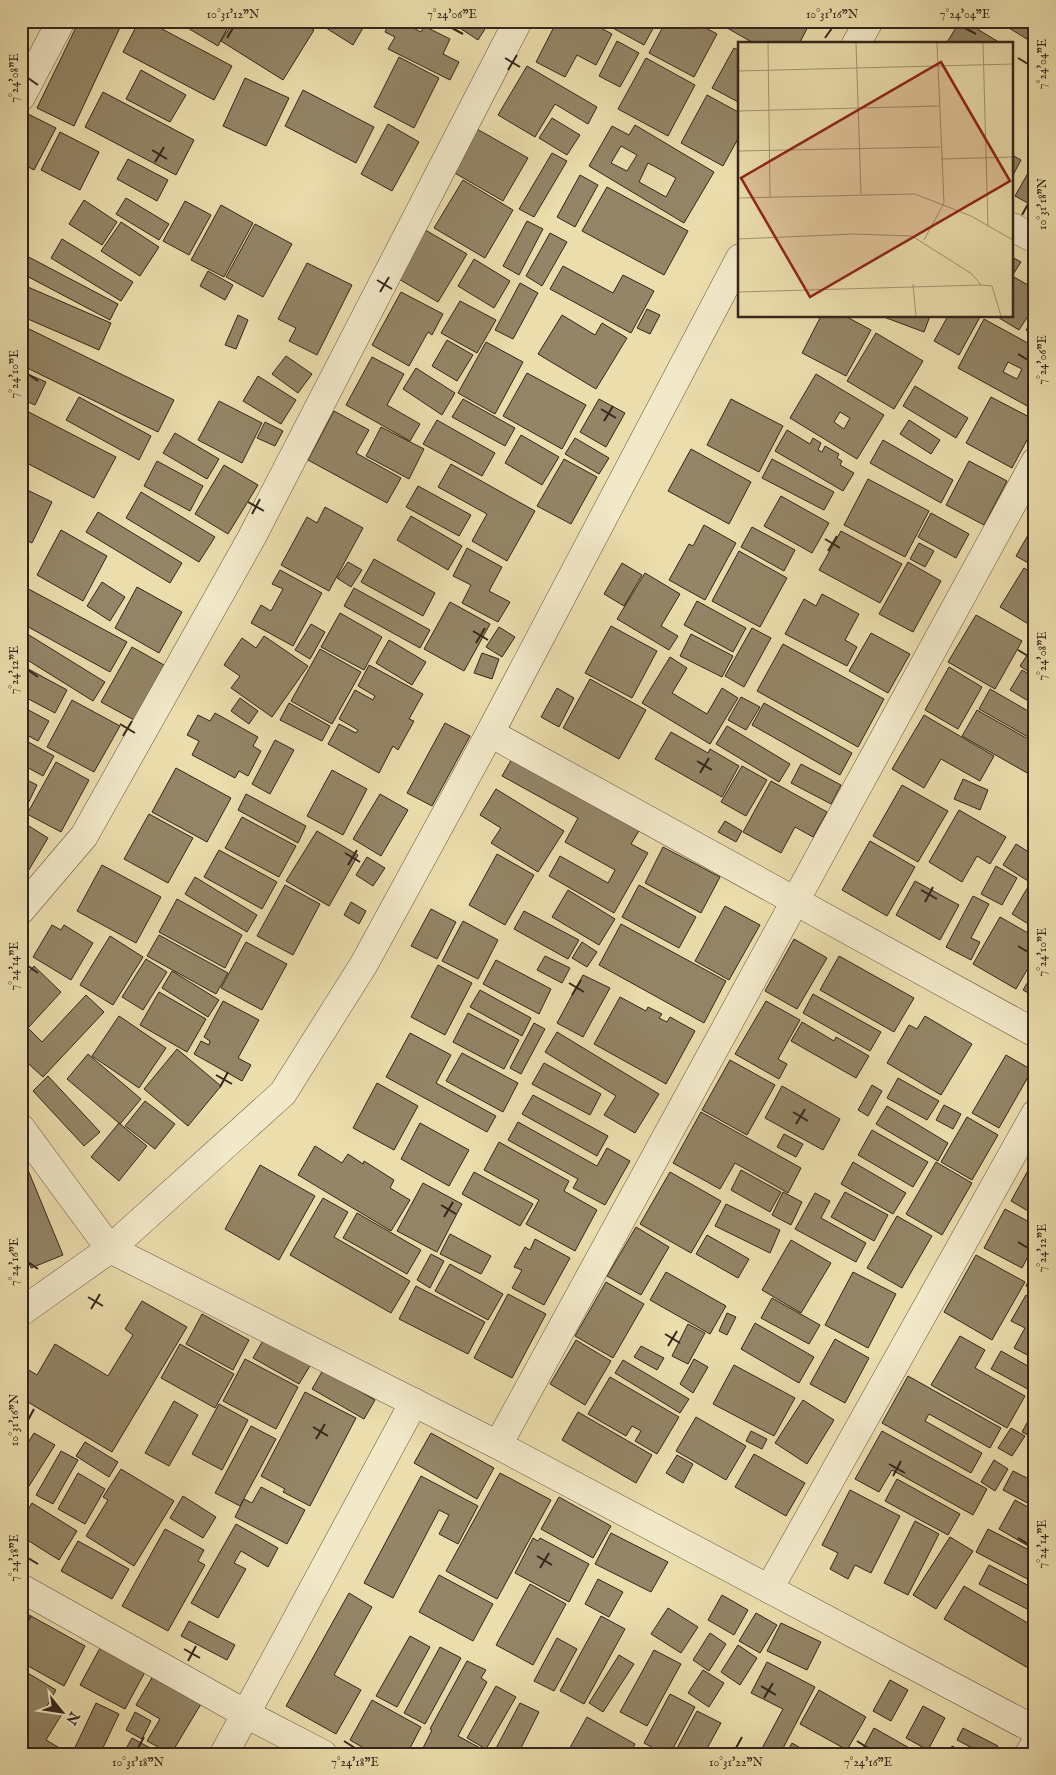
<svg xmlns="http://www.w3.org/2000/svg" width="1056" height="1775" font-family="'IM FELL English',serif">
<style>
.building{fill:#938566;stroke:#34261b;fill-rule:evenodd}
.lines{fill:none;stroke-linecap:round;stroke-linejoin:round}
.minor-casing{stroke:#62543f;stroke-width:29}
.minor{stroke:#f2e9c9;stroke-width:28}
.ticks{fill:none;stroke:#34261b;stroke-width:2}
.inset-road{fill:none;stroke:#a29472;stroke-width:1}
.view{fill:#8f2418;fill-opacity:0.15;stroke:#8f2418;stroke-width:2.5}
.inset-edge{fill:none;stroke:#34261b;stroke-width:2.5}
.neatline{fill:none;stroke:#34261b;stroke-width:2}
.ticks-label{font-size:12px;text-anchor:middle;fill:#34261b}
</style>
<rect width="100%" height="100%" fill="#ebddac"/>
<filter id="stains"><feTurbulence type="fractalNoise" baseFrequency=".004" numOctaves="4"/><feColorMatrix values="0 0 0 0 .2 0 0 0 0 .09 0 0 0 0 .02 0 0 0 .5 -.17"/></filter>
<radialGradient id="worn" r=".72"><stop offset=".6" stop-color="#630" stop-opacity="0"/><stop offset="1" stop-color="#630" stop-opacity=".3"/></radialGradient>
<g class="building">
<path d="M79,21H123L74,126L37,108Z"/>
<path d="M139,21H147L232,66L214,100L123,52Z"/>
<path d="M153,21H164L162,26Z"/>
<path d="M176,21H231L218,46Z"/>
<path d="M234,21H299L314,30L283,80L221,41Z"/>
<path d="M315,21H367L353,45Z"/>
<path d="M390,21H400L421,32L424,26L450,39L443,54L459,62L450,80L388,49L395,37L385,32Z"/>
<path d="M410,21H422L419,27Z"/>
<path d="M449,21H490L478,40Z"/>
<path d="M557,21H588L612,34L596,65L577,55L565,77L536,62Z"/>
<path d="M611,21H657L644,45L609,26Z"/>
<path d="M666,21H693L717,34L694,77L649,53Z"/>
<path d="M715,21H811L799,44H755Z"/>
<path d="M960,21H964L1002,44H946Z"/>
<path d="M1007,21H1035V44L1004,25Z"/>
<path d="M617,41L639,53L620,87L599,76Z"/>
<path d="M734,48L740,51V103L712,88Z"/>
<path d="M399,57L439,78L414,128L374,107Z"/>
<path d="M646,58L695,85L668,136L618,109Z"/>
<path d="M527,66L597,107L588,124L555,104L535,137L498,115Z"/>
<path d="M141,70L186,95L170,122L126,99Z"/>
<path d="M245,78L289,98L266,146L223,126Z"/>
<path d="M303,90L374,127L356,163L285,126Z"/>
<path d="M103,92L194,140L176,175L85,127Z"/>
<path d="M707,95L740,113V135L723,166L681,143Z"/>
<path d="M28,114L56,128L34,170L21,163V128Z"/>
<path d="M552,118L580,135L567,155L539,138Z"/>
<path d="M388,124L419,142L392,191L361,174Z"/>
<path d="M635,125L714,172L684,223L589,166L612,126L629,135ZM621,146L637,155L627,171L611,163ZM648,163L676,178L666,197L639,182Z"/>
<path d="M477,129L528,158L503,201L453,172Z"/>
<path d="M60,132L99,152L80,190L41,170Z"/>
<path d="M552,153L567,161L534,217L519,209Z"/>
<path d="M1012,155L1021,160L1013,175H1012Z"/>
<path d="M128,159L168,180L157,201L117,179Z"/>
<path d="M1032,166L1035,167V207L1015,196Z"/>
<path d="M580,175L598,185L575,227L557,217Z"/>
<path d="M463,180L513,210L485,258L434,228Z"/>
<path d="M607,187L688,231L664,275L582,231Z"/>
<path d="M126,198L169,224L159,240L116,214Z"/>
<path d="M84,200L117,222L102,245L69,224Z"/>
<path d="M185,201L211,215L189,255L163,241Z"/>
<path d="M221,205L253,223L224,277L191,260Z"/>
<path d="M527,221L543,229L519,275L503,266Z"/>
<path d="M121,222L159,247L140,276L101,251Z"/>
<path d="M255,224L292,244L263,297L226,277Z"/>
<path d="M420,227L467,254L438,302L392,275Z"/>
<path d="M550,233L567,242L542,286L526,276Z"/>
<path d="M62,239L133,282L121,301L51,258Z"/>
<path d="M21,253L118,304L110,320L21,273Z"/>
<path d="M1012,257L1021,262L1012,276L1035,289V305L1019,330L996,316H1012Z"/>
<path d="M474,259L510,281L494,308L458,286Z"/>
<path d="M307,263L352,285L317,355L289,341L296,328L278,319Z"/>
<path d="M563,266L613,293L623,275L654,291L631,333L550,289Z"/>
<path d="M208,271L233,285L225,300L200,286Z"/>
<path d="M520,283L538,293L513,339L495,330Z"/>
<path d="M21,284L111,323L99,350L21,316Z"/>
<path d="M401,292L443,314L432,335L428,332L409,366L372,345Z"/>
<path d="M460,301L496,320L477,353L441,333Z"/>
<path d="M647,309L660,315L650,334L637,328Z"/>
<path d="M238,315L248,320L236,349L225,345Z"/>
<path d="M562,315L595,335L602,323L627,338L596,389L538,354Z"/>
<path d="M821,316H845L871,330L846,376L802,353Z"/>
<path d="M881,316H930L924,332Z"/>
<path d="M948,316L980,317L959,355L934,341Z"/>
<path d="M1035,316V335L1026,330Z"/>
<path d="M984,319L1035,347V401L1031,408L958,368ZM1008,362L1022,369L1017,379L1003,372Z"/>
<path d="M21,325L174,400L158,432L21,365Z"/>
<path d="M876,333L923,361L894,409L847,381Z"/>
<path d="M447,340L473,355L457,381L432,366Z"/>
<path d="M486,342L523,362L495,414L458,393Z"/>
<path d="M286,356L312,374L298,393L272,374Z"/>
<path d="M372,357L404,374L387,405L420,424L410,441L346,405Z"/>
<path d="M416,368L455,393L442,415L403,389Z"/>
<path d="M21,371L46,382L35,405L21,399Z"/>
<path d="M527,373L586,405L562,449L503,416Z"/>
<path d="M816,374L884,415L857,459L790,418ZM840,412L850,418L844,429L834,422Z"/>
<path d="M258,376L296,400L281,424L243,401Z"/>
<path d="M915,386L968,418L956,438L903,406Z"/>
<path d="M79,397L151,436L139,460L66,420Z"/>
<path d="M991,397L1035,420V425L1012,468L966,443Z"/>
<path d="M463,399L515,428L505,446L452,417Z"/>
<path d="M599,399L625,413L606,447L580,432Z"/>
<path d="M731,399L783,426L759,472L707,445Z"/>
<path d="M219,401L262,423L242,463L198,440Z"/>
<path d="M21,408L116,457L94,498L21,460Z"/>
<path d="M334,411L369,430L356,453L401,478L387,503L308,460Z"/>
<path d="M437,420L495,453L482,476L423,444Z"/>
<path d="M909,420L940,440L931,454L900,434Z"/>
<path d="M265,422L283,431L275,446L257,438Z"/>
<path d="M381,427L424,449L409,479L366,456Z"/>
<path d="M787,430L810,444L813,438L821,443L818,450L822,452L825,446L839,454L837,458L842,461L840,465L854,473L843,491L775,451Z"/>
<path d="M175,433L219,459L207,479L163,453Z"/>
<path d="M521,435L559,457L542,485L505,463Z"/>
<path d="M575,438L609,458L599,474L565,454Z"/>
<path d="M883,440L953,480L941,503L870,463Z"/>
<path d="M691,449L751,482L729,524L668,491Z"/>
<path d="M564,459L597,477L571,524L537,506Z"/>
<path d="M772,459L834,492L824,510L762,478Z"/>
<path d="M157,461L203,486L190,511L144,486Z"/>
<path d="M969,461L1007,481L984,525L946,505Z"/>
<path d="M451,464L535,511L507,561L472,541L487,514L438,487Z"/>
<path d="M224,465L258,485L228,534L195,514Z"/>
<path d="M868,479L929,511L905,557L844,525Z"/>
<path d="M418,486L471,515L459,536L406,507Z"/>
<path d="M21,487L52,502L32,543L21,538Z"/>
<path d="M141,492L215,537L199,562L126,518Z"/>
<path d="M781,496L829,523L812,553L764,526Z"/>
<path d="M325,507L363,528L329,591L281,565L307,517L317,523Z"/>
<path d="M98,512L182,563L170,583L86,532Z"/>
<path d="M931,513L969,534L956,558L918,537Z"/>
<path d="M411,516L462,546L448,570L397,540Z"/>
<path d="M1035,523V567L1016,556Z"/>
<path d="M704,525L736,543L705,600L669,580L689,544L693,546Z"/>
<path d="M752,527L795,550L784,571L741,547Z"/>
<path d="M61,530L107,556L83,601L37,575Z"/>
<path d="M841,531L902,564L880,603L819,570Z"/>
<path d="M919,543L934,551L925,567L910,559Z"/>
<path d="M467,548L502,567L489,591L510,602L498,622L462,603L471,585L453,576Z"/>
<path d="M739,551L787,578L760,627L712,601Z"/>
<path d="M21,555L29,559L21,574Z"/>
<path d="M374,559L435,593L423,616L361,582Z"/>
<path d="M348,562L362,570L351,587L337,578Z"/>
<path d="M908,562L941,581L913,632L879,614Z"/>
<path d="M622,563L642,575L624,606L604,594Z"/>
<path d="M1024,568L1035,575V628L1000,607Z"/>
<path d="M280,570L322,593L293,646L251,623L261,605L271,611L283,589L272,584Z"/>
<path d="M645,573L680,594L661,626L678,636L669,650L617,619Z"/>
<path d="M102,582L125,597L110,621L87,606Z"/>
<path d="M23,586L127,642L110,672L21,623V589Z"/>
<path d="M137,587L182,612L159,653L115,628Z"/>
<path d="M354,588L430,630L420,648L344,606Z"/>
<path d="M822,594L859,614L845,640L857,647L847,666L785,634L804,599L816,606Z"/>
<path d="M697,601L746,628L733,652L684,625Z"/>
<path d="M450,602L490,624L464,671L424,649Z"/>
<path d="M340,613L382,637L364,670L321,647Z"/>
<path d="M976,615L1022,641L995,689L948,662Z"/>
<path d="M311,624L325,632L310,659L295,650Z"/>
<path d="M611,626L657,651L632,698L585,673Z"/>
<path d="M499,627L515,637L502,657L486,647Z"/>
<path d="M752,628L771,638L744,687L725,676Z"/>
<path d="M871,633L910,654L888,693L849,671Z"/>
<path d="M691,634L733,656L722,677L680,656Z"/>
<path d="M29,635L105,682L93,701L21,656V647Z"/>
<path d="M264,636L308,666L272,717L231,688L240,676L224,665L242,638L256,648Z"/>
<path d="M389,640L426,662L412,685L376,663Z"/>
<path d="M1035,643V676L1020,666Z"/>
<path d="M783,644L884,699L858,747L757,691Z"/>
<path d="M132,647L164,665L134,720L101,702Z"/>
<path d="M320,649L361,672L332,724L291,701Z"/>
<path d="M482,653L499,659L492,679L474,673Z"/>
<path d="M670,657L687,668L672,693L707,714L722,688L738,698L710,744L642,703Z"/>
<path d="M21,665L67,690L55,713L21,695Z"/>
<path d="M369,665L423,694L409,719L414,721L398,750L393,746L379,773L328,744L339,724L356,733L358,730L339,719L355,690L373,700L375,696L358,686Z"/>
<path d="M949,667L982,687L958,729L925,710Z"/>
<path d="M1022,670L1035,678V705L1010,690Z"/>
<path d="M590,679L646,710L619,759L563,728Z"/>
<path d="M557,688L574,698L559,727L541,717Z"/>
<path d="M990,689L1035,715V741L979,709Z"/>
<path d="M741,697L760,707L746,730L728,720Z"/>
<path d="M240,698L258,711L249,724L231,711Z"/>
<path d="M72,700L120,726L94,772L47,747Z"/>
<path d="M289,703L330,726L322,741L280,720Z"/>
<path d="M764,703L852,753L840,775L752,725Z"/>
<path d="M21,706L49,721L38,741L21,732Z"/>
<path d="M977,710L1035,743V764L1029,774L962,736Z"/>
<path d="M215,713L258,737L253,746L261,751L248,776L239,771L235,778L192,755L199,741L187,735L198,715L210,721Z"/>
<path d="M924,715L994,756L980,781L941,759L924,788L892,769Z"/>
<path d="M445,723L470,736L432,806L407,793Z"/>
<path d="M727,726L790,764L779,782L716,744Z"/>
<path d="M671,732L708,753L710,749L739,766L722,797L655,759Z"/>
<path d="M21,738L54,756L43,776L21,764Z"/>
<path d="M275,740L294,750L270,794L252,784Z"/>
<path d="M513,757L640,829L631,844L648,853L614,913L549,876L560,856L608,883L615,870L565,842L578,818L502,776Z"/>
<path d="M56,762L89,780L61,832L27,814Z"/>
<path d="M801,764L841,785L831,804L791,783Z"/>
<path d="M742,766L767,780L746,816L721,802Z"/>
<path d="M176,768L231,798L207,842L152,812Z"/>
<path d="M332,770L367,789L343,835L307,816Z"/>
<path d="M21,777L37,785L23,814L21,813Z"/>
<path d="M963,779L988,790L980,810L954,799Z"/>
<path d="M771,781L827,812L813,837L795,827L781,853L743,832Z"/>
<path d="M902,785L948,811L918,862L873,836Z"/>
<path d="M496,789L564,831L538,872L491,843L501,828L480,815Z"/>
<path d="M246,794L306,826L298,843L238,810Z"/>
<path d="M380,794L408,810L381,856L353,839Z"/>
<path d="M959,810L1006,837L990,864L977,856L962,882L929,862Z"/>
<path d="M149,814L193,838L168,883L124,859Z"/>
<path d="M242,817L296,846L279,877L225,848Z"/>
<path d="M21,821L48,838L21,883Z"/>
<path d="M725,821L742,831L736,842L718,832Z"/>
<path d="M317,831L358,855L329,906L286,881Z"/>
<path d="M1035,832V851L1027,846Z"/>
<path d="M870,841L915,867L887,916L842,890Z"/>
<path d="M1016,844L1035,856V870L1028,881L1003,865Z"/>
<path d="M663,847L720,877L701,913L645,883Z"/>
<path d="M219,850L277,882L262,909L204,877Z"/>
<path d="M497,854L534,875L505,925L469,905Z"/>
<path d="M367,857L385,868L373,886L356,875Z"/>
<path d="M102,865L161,897L136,943L77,911Z"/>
<path d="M996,866L1017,878L1002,905L981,894Z"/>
<path d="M1035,875V928L1012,914Z"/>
<path d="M195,877L257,915L247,932L185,894Z"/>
<path d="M915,881L959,905L940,940L896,915Z"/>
<path d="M285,885L320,904L293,955L257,936Z"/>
<path d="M639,885L696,917L679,948L622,917Z"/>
<path d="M568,890L615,919L599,945L552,917Z"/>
<path d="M973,896L989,904L971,938L980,942L971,960L946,947Z"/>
<path d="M177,899L242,935L225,968L159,932Z"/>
<path d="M351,902L366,911L359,924L344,915Z"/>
<path d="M725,906L760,925L729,980L695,961Z"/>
<path d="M431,909L456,922L437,959L411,946Z"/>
<path d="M524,911L579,940L568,959L514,929Z"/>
<path d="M1000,917L1035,937V956L1016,989L973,964Z"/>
<path d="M463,921L498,940L478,979L442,961Z"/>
<path d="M621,924L726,981L704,1023L599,965Z"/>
<path d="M52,925L61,930L64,925L93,943L71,980L33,957Z"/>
<path d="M159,935L228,973L216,994L147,956Z"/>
<path d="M110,936L143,957L113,1005L80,985Z"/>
<path d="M794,939L827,958L797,1009L765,991Z"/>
<path d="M246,942L287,964L262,1010L221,988Z"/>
<path d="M582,942L597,952L587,967L572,958Z"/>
<path d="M545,956L570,968L562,983L537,970Z"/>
<path d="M839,956L914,998L894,1032L820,990Z"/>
<path d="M146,959L167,972L143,1010L122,997Z"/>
<path d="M496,960L551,989L539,1014L483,984Z"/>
<path d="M438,965L472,983L445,1035L411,1017Z"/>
<path d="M34,966L61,992L28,1028L42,1042L86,995L104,1012L43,1077L21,1057V980Z"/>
<path d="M1035,970V997L1023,990Z"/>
<path d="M172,971L219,1000L208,1017L162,988Z"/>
<path d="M583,975L610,988L583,1037L557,1023Z"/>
<path d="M480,990L531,1018L522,1036L470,1007Z"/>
<path d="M159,992L206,1019L187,1052L140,1025Z"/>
<path d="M813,994L881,1032L870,1051L803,1013Z"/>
<path d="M620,997L646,1011L648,1007L662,1014L659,1018L667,1022L670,1017L695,1031L666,1084L594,1044Z"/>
<path d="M223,1001L259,1020L238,1058L251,1065L242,1081L194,1054L201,1041L209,1045L210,1041L204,1037Z"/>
<path d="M766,1001L800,1020L778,1059L787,1064L779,1079L735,1054Z"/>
<path d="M468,1013L519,1040L504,1069L453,1042Z"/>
<path d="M119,1016L166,1048L139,1088L92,1056Z"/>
<path d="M925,1016L972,1044L941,1095L887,1063L909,1025L917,1029Z"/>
<path d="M802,1022L834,1041L836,1037L869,1056L856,1078L791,1041Z"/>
<path d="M534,1023L545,1029L521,1074L510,1068Z"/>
<path d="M557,1032L659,1094L635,1133L604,1115L616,1096L545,1052Z"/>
<path d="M410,1033L451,1055L436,1083L496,1116L487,1132L386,1077Z"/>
<path d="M177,1049L221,1086L188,1126L144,1089Z"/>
<path d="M462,1053L518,1083L503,1112L446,1081Z"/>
<path d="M88,1054L141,1099L120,1124L67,1079Z"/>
<path d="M1006,1055L1032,1070L999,1128L972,1113Z"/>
<path d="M730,1060L775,1085L747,1135L702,1110Z"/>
<path d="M544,1063L601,1094L590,1115L532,1084Z"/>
<path d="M48,1076L100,1132L84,1146L33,1091Z"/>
<path d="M898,1078L939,1101L927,1120L887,1098Z"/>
<path d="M377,1083L418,1106L394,1150L353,1128Z"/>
<path d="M872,1085L882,1091L868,1116L858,1110Z"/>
<path d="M782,1086L840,1119L823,1150L765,1118Z"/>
<path d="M533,1095L608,1136L597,1156L522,1114Z"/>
<path d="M145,1101L175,1124L155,1149L125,1126Z"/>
<path d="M944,1105L961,1114L953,1129L936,1120Z"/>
<path d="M887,1106L948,1143L938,1161L876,1124Z"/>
<path d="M701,1112L801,1168L788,1193L735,1163L720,1189L673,1163Z"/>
<path d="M967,1117L998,1135L972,1180L941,1162Z"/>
<path d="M518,1122L597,1166L607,1148L630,1161L605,1205L573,1188L578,1179L508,1140Z"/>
<path d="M119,1123L147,1146L119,1181L91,1157Z"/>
<path d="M420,1123L469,1150L449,1186L401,1159Z"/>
<path d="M872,1130L928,1162L913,1187L858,1155Z"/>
<path d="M784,1134L803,1144L796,1157L777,1147Z"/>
<path d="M499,1142L569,1181L564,1191L597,1210L575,1251L526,1224L539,1200L484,1170Z"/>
<path d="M315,1146L342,1163L348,1154L363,1164L364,1161L394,1180L390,1188L410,1200L391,1231L298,1175Z"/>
<path d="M21,1153L63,1255L31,1268L21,1245Z"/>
<path d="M1035,1158V1215L1011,1201Z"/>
<path d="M853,1162L906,1193L893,1214L841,1184Z"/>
<path d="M936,1162L972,1183L942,1235L906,1214Z"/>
<path d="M260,1165L315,1196L279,1260L225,1229Z"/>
<path d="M741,1170L781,1192L770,1212L731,1190Z"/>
<path d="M474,1172L533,1204L520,1226L462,1194Z"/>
<path d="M670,1172L721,1201L691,1253L640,1224Z"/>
<path d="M423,1183L462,1204L437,1252L397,1231Z"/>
<path d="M783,1192L802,1202L791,1225L772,1215Z"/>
<path d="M845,1192L888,1215L874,1241L831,1217Z"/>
<path d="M815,1193L830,1201L821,1218L866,1243L856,1262L795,1229Z"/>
<path d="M323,1198L348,1212L334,1237L410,1281L391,1313L290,1255Z"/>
<path d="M726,1204L780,1230L770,1253L715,1226Z"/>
<path d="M1005,1209L1035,1225V1243L1022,1268L984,1248Z"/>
<path d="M357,1213L421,1250L407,1274L343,1238Z"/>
<path d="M897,1216L932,1236L902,1288L867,1268Z"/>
<path d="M636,1227L669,1247L641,1295L607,1276Z"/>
<path d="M450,1234L491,1256L481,1274L440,1254Z"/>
<path d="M707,1235L749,1259L738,1278L696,1254Z"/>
<path d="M535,1239L570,1258L544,1305L512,1288L522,1270L514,1267L525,1247L530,1250Z"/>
<path d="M791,1240L831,1263L801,1313L762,1290Z"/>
<path d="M431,1254L444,1261L430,1288L417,1280Z"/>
<path d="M976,1255L1025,1282L992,1340L944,1312Z"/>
<path d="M21,1263L29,1279L21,1283Z"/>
<path d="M450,1264L503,1294L488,1320L435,1291Z"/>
<path d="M1035,1267V1290L1026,1286Z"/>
<path d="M666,1272L726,1306L710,1334L650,1300Z"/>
<path d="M853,1272L896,1294L868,1348L825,1325Z"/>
<path d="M606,1282L644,1304L613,1358L575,1336Z"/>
<path d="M416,1286L485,1322L468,1354L399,1319Z"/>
<path d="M508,1294L546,1314L512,1378L474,1358Z"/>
<path d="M1026,1295L1035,1300V1359L1014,1348L1025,1328L1011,1321Z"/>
<path d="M772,1298L820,1325L809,1344L761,1318Z"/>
<path d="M142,1301L187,1327L112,1452L21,1398L22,1366L37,1375L55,1344L108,1376L133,1335L125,1329Z"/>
<path d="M727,1313L736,1317L727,1335L719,1331Z"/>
<path d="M202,1314L249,1340L233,1370L186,1344Z"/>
<path d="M755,1323L814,1357L799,1383L741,1349Z"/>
<path d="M688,1324L705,1333L688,1364L672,1356Z"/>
<path d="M960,1336L985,1350L975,1368L1025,1396L1007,1428L931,1385Z"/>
<path d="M265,1337L311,1364L299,1384L253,1358Z"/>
<path d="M835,1339L869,1358L845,1403L810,1384Z"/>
<path d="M576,1340L611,1361L585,1405L550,1384Z"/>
<path d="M180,1344L234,1374L215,1408L161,1378Z"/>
<path d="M641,1346L664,1358L657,1370L634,1357Z"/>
<path d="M1001,1351L1035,1370V1393L991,1369Z"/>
<path d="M245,1359L298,1387L276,1429L223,1401Z"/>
<path d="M694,1359L708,1367L693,1393L680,1384Z"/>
<path d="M623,1360L689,1399L680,1413L615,1373Z"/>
<path d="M734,1365L795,1398L774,1436L713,1404Z"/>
<path d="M323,1370L375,1400L364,1419L312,1389Z"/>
<path d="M908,1376L1001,1428L990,1448L929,1414L925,1421L982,1453L971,1473L882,1423Z"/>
<path d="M610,1377L679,1417L657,1454L635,1441L641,1431L632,1426L626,1436L588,1414Z"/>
<path d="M305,1392L356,1418L310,1506L283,1492L285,1489L261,1476Z"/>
<path d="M1035,1397V1427L1030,1436L1022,1432L1032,1414L1027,1411Z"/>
<path d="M803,1400L834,1420L807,1464L775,1443Z"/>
<path d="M174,1401L198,1415L169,1466L145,1453Z"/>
<path d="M219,1404L248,1420L222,1470L192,1454Z"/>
<path d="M578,1412L652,1455L636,1483L562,1440Z"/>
<path d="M696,1417L746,1446L726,1480L676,1451Z"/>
<path d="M251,1426L276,1439L240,1506L215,1493Z"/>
<path d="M1011,1428L1025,1436L1012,1456L998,1448Z"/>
<path d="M751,1431L767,1439L762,1449L746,1441Z"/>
<path d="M882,1431L987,1489L973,1515L892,1470L879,1492L855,1479Z"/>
<path d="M21,1432L27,1436L21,1444Z"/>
<path d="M34,1433L55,1445L22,1497L21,1454Z"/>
<path d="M431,1433L494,1468L477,1499L414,1463Z"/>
<path d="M85,1442L118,1462L109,1477L76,1456Z"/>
<path d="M61,1451L78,1460L53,1504L36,1495Z"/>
<path d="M754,1454L805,1483L786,1516L735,1487Z"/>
<path d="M677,1455L693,1464L683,1483L666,1473Z"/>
<path d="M994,1460L1008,1469L995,1491L981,1482Z"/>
<path d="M121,1469L174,1501L134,1566L86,1536L108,1500L103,1497Z"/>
<path d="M1013,1471L1035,1482V1507L1003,1490Z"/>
<path d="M78,1473L105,1489L85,1524L58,1509Z"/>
<path d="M500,1473L551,1500L497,1599L446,1571Z"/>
<path d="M421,1476L478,1506L458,1544L439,1534L449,1515L439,1510L393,1598L364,1583Z"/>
<path d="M897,1479L960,1514L948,1535L885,1501Z"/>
<path d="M261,1487L305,1510L287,1544L235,1517L244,1499L252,1503Z"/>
<path d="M850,1490L900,1516L871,1573L855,1565L848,1579L830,1569L838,1553L822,1545Z"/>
<path d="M183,1496L216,1517L203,1538L170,1518Z"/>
<path d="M559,1497L611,1526L593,1558L541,1529Z"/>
<path d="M1015,1500L1035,1511V1550L999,1529Z"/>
<path d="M32,1503L77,1531L59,1560L21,1536V1521Z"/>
<path d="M915,1521L939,1534L908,1595L884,1583Z"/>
<path d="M236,1524L278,1548L268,1567L241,1551L234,1563L246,1569L218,1618L191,1603Z"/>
<path d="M165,1529L204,1550L198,1561L205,1565L168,1631L122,1606Z"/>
<path d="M988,1529L1035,1553V1583L976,1552Z"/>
<path d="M611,1533L668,1562L651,1592L595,1564Z"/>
<path d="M950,1537L973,1551L936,1609L913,1595Z"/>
<path d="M533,1538L538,1541L540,1538L589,1564L569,1602L515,1573Z"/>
<path d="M78,1541L129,1569L112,1599L61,1571Z"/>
<path d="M989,1565L1035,1589V1595L1027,1609L979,1584Z"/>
<path d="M439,1575L493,1604L473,1641L419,1612Z"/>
<path d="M598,1579L623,1592L609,1617L585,1604Z"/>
<path d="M530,1584L566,1604L533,1665L496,1645Z"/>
<path d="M964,1586L1033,1626L1035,1622V1672L944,1619Z"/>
<path d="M349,1593L372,1607L334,1675L361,1690L336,1734L286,1706Z"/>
<path d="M722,1595L748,1610L734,1635L708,1620Z"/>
<path d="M668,1608L698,1627L681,1653L651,1634Z"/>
<path d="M21,1611L31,1616L21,1633Z"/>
<path d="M756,1613L777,1625L760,1653L739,1641Z"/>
<path d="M31,1616L85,1646L64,1686L21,1662V1635Z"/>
<path d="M601,1616L625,1629L584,1704L560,1691Z"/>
<path d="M189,1621L235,1645L227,1660L181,1636Z"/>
<path d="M781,1623L821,1642L807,1670L767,1651Z"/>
<path d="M710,1633L726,1644L709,1671L693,1660Z"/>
<path d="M410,1636L430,1647L397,1707L376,1696Z"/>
<path d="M557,1638L577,1649L554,1691L534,1681Z"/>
<path d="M738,1645L757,1658L740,1685L721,1672Z"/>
<path d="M440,1647L461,1658L425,1724L404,1713Z"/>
<path d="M100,1648L145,1672L125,1709L80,1685Z"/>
<path d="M654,1650L681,1664L647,1726L620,1712Z"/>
<path d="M619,1655L634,1664L603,1712L589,1703Z"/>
<path d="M467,1661L486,1670L481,1678L487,1682L458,1736L482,1749L480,1754H420L432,1730L430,1729Z"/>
<path d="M767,1662L815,1687L780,1754H759L783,1709L751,1693Z"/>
<path d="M21,1669L56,1690L47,1706L62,1714L46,1740L58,1747L54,1754H26L21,1751Z"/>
<path d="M703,1670L724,1683L709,1707L688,1693Z"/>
<path d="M153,1676L201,1704L171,1754L147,1741L160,1719L136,1705Z"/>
<path d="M890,1680L908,1690L891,1721L873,1711Z"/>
<path d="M496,1686L516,1697L486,1749L467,1738Z"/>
<path d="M819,1690L866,1717L847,1750L800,1724Z"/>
<path d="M670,1694L695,1707L670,1754H665L644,1743Z"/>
<path d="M372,1700L421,1727L407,1754H374L350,1740Z"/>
<path d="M96,1703L119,1714L100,1754H72Z"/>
<path d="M520,1703L539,1712L518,1754H493Z"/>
<path d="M923,1706L945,1718L928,1750L906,1738Z"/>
<path d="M697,1711L721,1723L704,1754H674Z"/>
<path d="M135,1712L151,1721L142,1739L126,1730Z"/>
<path d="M587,1717L635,1744L630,1754L567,1753Z"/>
<path d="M874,1728L920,1754H860Z"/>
<path d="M963,1728L998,1746L994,1754H984L957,1740Z"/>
<path d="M132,1738L161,1754H123Z"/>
<path d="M792,1743L811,1754H786Z"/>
<path d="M952,1746L967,1754H948Z"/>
<path d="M278,1747L288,1754H274Z"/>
</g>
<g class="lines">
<g class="minor-casing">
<g id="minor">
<path d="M856,44L869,21"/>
<path d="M21,97L61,21"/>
<path d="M1012,227L1035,239"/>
<path d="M490,733L1035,1033"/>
<path d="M21,910L84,836L252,537L518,21"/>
<path d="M21,1128L110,1249L498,1445L1035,1730"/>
<path d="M21,1312L110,1249L283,1093L364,964L490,733L740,258"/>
<path d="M498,1445L1035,462"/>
<path d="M21,1588L246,1714L323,1754"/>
<path d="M769,1589L1035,1114"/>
<path d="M224,1754L414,1402"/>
<path d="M1029,1754L1035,1744"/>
</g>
</g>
<use href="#minor" class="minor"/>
</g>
<path class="ticks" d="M452,28L463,34M965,28L976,34M227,38L233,28M825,38L832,28M505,58L520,67M1018,58L1028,64M508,70L517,55M28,78L38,85M152,150L167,159M155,162L164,147M1022,215L1028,204M377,280L392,289M380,292L389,277M1018,354L1028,360M28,374L38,381M601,409L616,418M604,421L613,406M248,502L264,511M252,514L260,499M825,539L840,548M828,551L837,536M473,631L488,640M476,643L485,628M1018,650L1028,656M28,670L38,677M120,724L135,733M123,736L132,721M697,761L712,770M700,773L709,758M345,853L360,862M348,865L357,850M921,890L937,899M925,902L933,887M1018,946L1028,952M28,966L38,973M569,983L584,992M572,995L581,980M216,1075L232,1084M220,1087L228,1072M793,1112L808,1121M796,1124L805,1109M441,1205L456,1214M444,1217L453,1202M1018,1242L1028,1248M28,1262L38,1269M88,1297L103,1306M91,1309L100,1294M665,1334L680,1343M668,1346L677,1331M28,1420L34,1409M313,1427L328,1436M316,1439L325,1424M889,1464L905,1473M893,1476L901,1461M1018,1538L1028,1544M537,1556L552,1565M28,1558L38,1564M540,1568L549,1553M184,1649L200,1658M188,1661L196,1646M761,1686L776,1695M764,1698L773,1683M344,1741L355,1748M857,1741L868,1748M138,1748L144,1737M736,1748L742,1737"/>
<g transform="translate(738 42)">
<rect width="275" height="275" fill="#ebddac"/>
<path class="inset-road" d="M30,1L32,155M118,1L123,152M245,1L250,185M0,29L275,22M0,69L201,64M0,109L202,105M203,117L275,115M0,156L177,152L233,174L275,198M0,197L116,192L174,194L234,232L243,243M186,198L206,161L199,1M175,242L178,274M0,250L243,243L254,244L263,274"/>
<path class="view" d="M203,20L272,139L72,255L3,136Z"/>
<rect width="275" height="275" class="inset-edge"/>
</g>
<rect width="1056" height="1775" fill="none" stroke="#ebddac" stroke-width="55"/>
<g transform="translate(62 1712) rotate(120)" stroke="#f2e9c9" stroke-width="4" paint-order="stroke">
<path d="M0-4L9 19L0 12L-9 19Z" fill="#34261b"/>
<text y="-8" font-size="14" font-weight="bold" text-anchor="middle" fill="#34261b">N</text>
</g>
<rect x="28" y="28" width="1000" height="1720" class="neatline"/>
<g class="ticks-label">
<text x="233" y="18">10°31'12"N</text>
<text x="452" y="18">7°24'06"E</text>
<text x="832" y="18">10°31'16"N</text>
<text x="965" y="18">7°24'04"E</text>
<text transform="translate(1042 64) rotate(-90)" y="4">7°24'04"E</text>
<text transform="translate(14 78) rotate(-90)" y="4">7°24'08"E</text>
<text transform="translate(1042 204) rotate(-90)" y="4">10°31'18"N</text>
<text transform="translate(1042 360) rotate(-90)" y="4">7°24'06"E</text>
<text transform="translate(14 374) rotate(-90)" y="4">7°24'10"E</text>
<text transform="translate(1042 656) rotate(-90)" y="4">7°24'08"E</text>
<text transform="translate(14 670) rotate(-90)" y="4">7°24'12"E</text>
<text transform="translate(1042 952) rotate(-90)" y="4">7°24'10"E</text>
<text transform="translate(14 966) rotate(-90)" y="4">7°24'14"E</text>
<text transform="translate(1042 1248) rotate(-90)" y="4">7°24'12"E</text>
<text transform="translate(14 1262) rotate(-90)" y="4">7°24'16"E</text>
<text transform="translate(14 1420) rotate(-90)" y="4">10°31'16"N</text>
<text transform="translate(1042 1544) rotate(-90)" y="4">7°24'14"E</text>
<text transform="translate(14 1558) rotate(-90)" y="4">7°24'18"E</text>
<text x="138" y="1766">10°31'18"N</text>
<text x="355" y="1766">7°24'18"E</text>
<text x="736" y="1766">10°31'22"N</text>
<text x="868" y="1766">7°24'16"E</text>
</g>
<rect width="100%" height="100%" filter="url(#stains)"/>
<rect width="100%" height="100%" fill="url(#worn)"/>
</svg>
